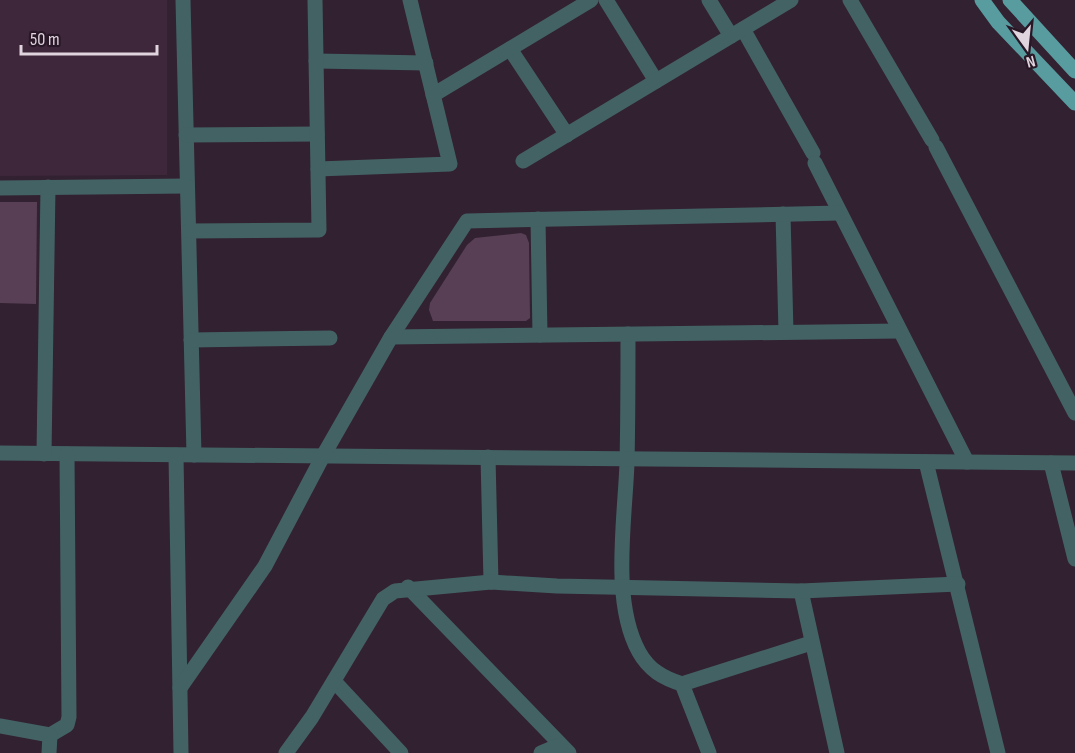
<svg xmlns="http://www.w3.org/2000/svg" width="1075" height="753" font-family="'Sofia Sans Condensed',sans-serif">
<style>
.built{fill:#3e273b}
.green{fill:#583f55}
.lines{fill:none;stroke-linecap:round;stroke-linejoin:round}
.street{stroke:#436264;stroke-width:15}
.primary{stroke:#589ca0;stroke-width:15}
</style>
<rect width="100%" height="100%" fill="#322130"/>
<path class="built" d="M0,0H167V175L0,176Z"/>
<g class="green">
<path d="M0,202H37L36,304L0,303Z"/>
<path d="M521,233L526,235L529,243L530,318L526,321H433L429,310L430,303L467,245L475,238Z"/>
</g>
<g class="lines">
<g class="street">
<path d="M183,0L194,455"/>
<path d="M606,0L656,81"/>
<path d="M709,0L731,36"/>
<path d="M850,0L932,140"/>
<path d="M743,29L813,153"/>
<path d="M510,49L567,135"/>
<path d="M316,61L426,63"/>
<path d="M433,95L591,0"/>
<path d="M186,135L317,134"/>
<path d="M936,147L1075,413"/>
<path d="M523,161L791,0"/>
<path d="M815,163L967,462"/>
<path d="M318,169L450,164L410,0"/>
<path d="M0,188L187,186"/>
<path d="M783,214L786,332"/>
<path d="M538,219L540,335"/>
<path d="M189,231L319,230L315,0"/>
<path d="M628,334C628,377 628,420 627,463C625,520 611,601 639,652C649,670 663,678 682,684L811,643"/>
<path d="M391,337L900,331"/>
<path d="M191,340L330,338"/>
<path d="M0,453L1075,463"/>
<path d="M44,454L48,187"/>
<path d="M176,455L181,753"/>
<path d="M488,457L491,582"/>
<path d="M926,462L998,753"/>
<path d="M1051,463L1075,559"/>
<path d="M408,587L569,753"/>
<path d="M801,591L837,753"/>
<path d="M334,681L401,753"/>
<path d="M682,684L709,753"/>
<path d="M180,688L265,566L323,456L391,337L467,221L840,213"/>
<path d="M0,726L50,735L67,725L69,717L67,454"/>
<path d="M49,753L50,735"/>
<path d="M286,753L312,717L383,599L395,591L491,582L557,586L801,591L958,584"/>
<path d="M541,753L560,745"/>
</g>
<g class="primary">
<path d="M982,0L998,22L1075,103"/>
<path d="M1010,0L1075,71"/>
</g>
</g>
<g transform="translate(1027 48) rotate(165)" stroke="#281726" stroke-width="4.5" paint-order="stroke">
<path d="M0-4.5L10 22L0 15L-10 22Z" fill="#e0d4de"/>
<text y="-9" font-size="16" font-weight="bold" text-anchor="middle" fill="#e0d4de">N</text>
</g>
<path d="M21 45v9h136v-9" fill="none" stroke="#e0d4de" stroke-width="3"/>
<text x="30" y="45" font-size="18" fill="#e0d4de" stroke="#281726" stroke-width="4.5" paint-order="stroke">50 m</text>
</svg>
